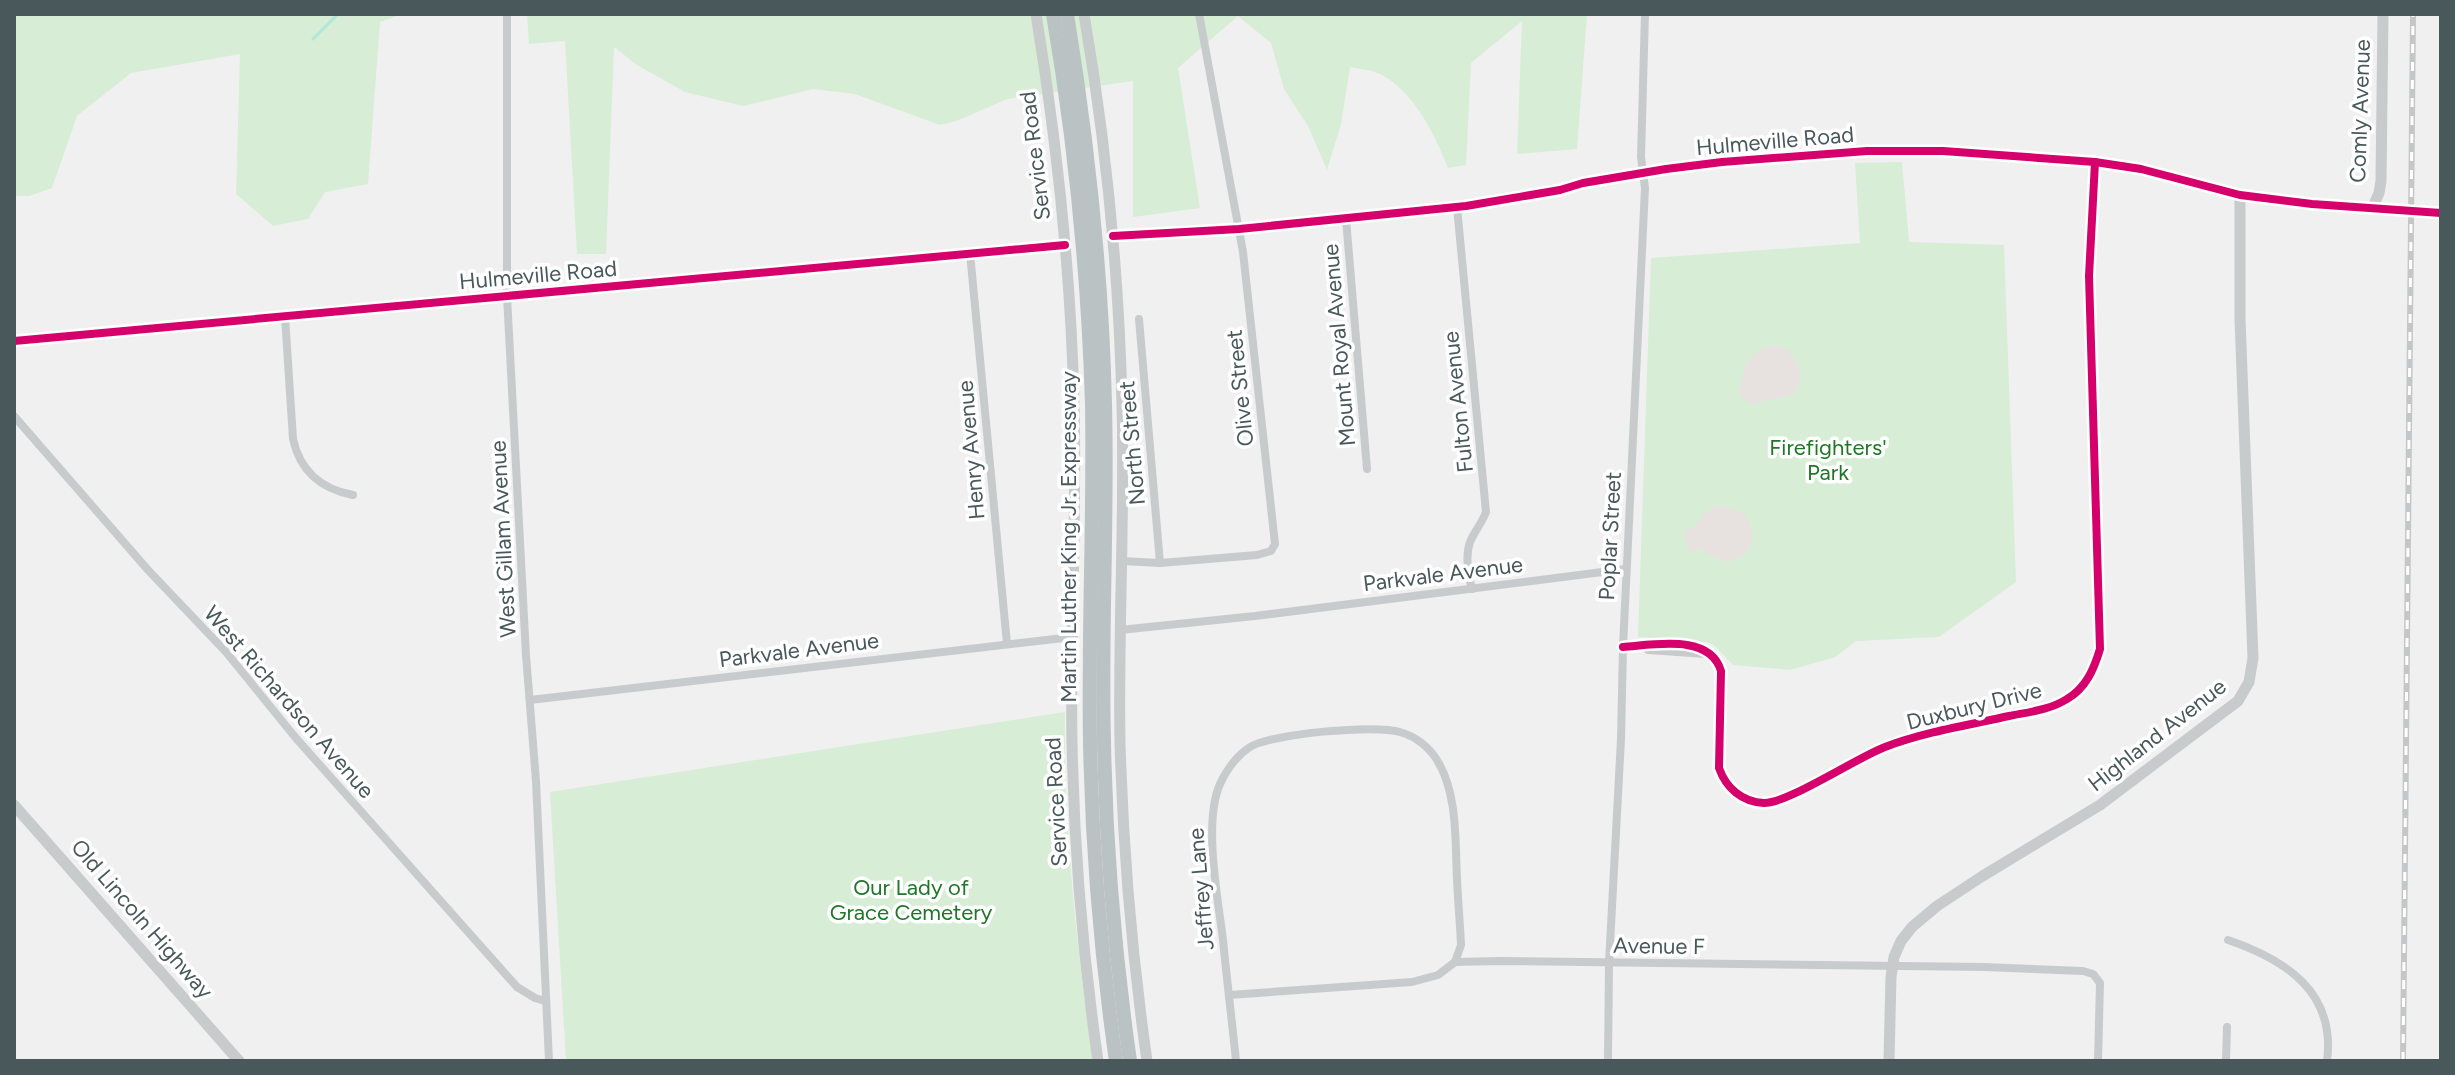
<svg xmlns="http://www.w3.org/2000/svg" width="2455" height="1075" font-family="Figtree,sans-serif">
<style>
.green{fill:#d7edd6}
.sand{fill:#e7e1e0}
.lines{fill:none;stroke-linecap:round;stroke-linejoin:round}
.stream{stroke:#aee8dd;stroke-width:3}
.street{stroke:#c8cbcc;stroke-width:8}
.secondary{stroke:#c7cbcc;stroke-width:11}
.highway{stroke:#bac2c3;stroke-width:14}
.rail-casing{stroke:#c4c6c7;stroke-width:6}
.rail{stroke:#fff;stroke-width:3;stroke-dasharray:9;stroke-linecap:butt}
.cycleway-casing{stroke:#fff;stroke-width:13}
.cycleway{stroke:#d6006c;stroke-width:8}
.labels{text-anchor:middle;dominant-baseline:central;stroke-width:7;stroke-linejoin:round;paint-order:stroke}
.street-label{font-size:22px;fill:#49595b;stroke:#fff}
.park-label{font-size:22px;fill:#1f7628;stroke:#fff}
</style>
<rect width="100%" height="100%" fill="#f0f0f0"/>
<g class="green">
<path d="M14,14H402L380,22L368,184L325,192L308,219L273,226L236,194L240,54L131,73L77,116L52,188L29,196H14Z"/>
<path d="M527,14H1587L1577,149L1517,154L1522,21L1471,63L1466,165L1448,168C1435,135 1414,91 1380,74C1372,70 1359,69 1350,67L1341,124L1327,170L1308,126L1284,89L1271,43L1238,16L1178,68L1200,208L1133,217V81L1007,99L959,120L940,125L855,94L813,89L743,106L685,92L637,65L614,47L606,254H577L565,41L529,44Z"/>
<path d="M1902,162L1909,242L2004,245L2016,582L1939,637L1856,641L1835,657L1790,670L1733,665L1714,645L1706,642L1638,637L1651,258L1860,243L1855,163Z"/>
<path d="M1065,712C1063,829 1077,946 1093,1061H566L550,792Z"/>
</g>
<g class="sand">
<path d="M1767,346H1779L1787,349L1795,360L1801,372L1800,384L1793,395C1779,399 1765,399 1751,405L1739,394C1744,369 1744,359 1767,346Z"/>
<path d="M1719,505L1742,512C1757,530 1757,556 1729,561C1719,562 1708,553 1699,549L1690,553L1683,532C1703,525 1699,512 1719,505Z"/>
</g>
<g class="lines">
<path class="stream" d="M313,39L338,14"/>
<g class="street">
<path d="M507,14V296L526,655L536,781L549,1061"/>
<path d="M1457,207L1486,512C1482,523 1474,532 1470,542C1465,556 1468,574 1472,589"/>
<path d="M1346,219L1367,469"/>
<path d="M970,253L1007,644"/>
<path d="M285,316L293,439C300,471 321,489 353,495"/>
<path d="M1139,319L1160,563"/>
<path d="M14,416L148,570L226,652L295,737L517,987L535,998L545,1001"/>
<path d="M1122,561L1160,563L1257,555L1271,551L1275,544L1243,252L1199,14"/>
<path d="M1120,630L1255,616L1626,569"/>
<path d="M1623,647C1653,645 1710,633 1721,671L1719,768C1726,788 1742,802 1764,803C1789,803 1856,758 1885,747C1925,732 1968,725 2009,716C2029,712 2050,710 2067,699C2086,688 2094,669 2100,649L2089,276L2095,162"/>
<path d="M1648,650L1706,654"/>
<path d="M530,700L1072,637"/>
<path d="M2228,940C2286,960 2336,992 2327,1061"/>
<path d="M1229,995L1412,982L1438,975L1455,962L1500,961L1984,967L2083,971L2093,974L2100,983L2098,1061"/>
<path d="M1236,1061C1232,1021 1227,981 1223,940C1218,899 1203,822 1220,784C1227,769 1236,756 1250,747C1271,734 1375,724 1400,732C1415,736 1429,747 1437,760C1458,794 1455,841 1457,879C1458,901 1460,923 1461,945L1455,962"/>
<path d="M1608,1061L1609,963L1621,739L1623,647L1645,188L1641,157L1645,14"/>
<path d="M2226,1061L2227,1027"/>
</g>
<g class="secondary">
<path d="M1036,14C1057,143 1071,273 1074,404C1077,517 1070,630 1072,742C1074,849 1083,956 1098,1061"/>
<path d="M1084,14C1106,143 1119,273 1122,404C1125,517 1118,630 1120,742C1123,849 1132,956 1147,1061"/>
<path d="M2372,209L2379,193L2381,181L2383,14"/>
<path d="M1113,236L1239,229L1466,206L1560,190L1583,183L1666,169L1722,162L1867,151H1943L2095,162L2141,169L2240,195L2312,204L2441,213"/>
<path d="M14,341L1065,245"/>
<path d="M14,805L239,1061"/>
<path d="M1889,1061L1891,977L1894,957L1901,941L1912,927L1937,906L1981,877L2100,805L2238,701L2249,682L2253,658L2240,319V195"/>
</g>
<g class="highway">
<path d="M1053,14C1075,143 1088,273 1092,404C1094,517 1088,630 1090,742C1092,849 1101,956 1116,1061"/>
<path d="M1067,14C1088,143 1102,273 1105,404C1108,517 1101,630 1104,742C1106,849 1115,956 1130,1061"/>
</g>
<g class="rail-casing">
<path id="rail" d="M2403,1061L2413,14"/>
</g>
<use href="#rail" class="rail"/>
<g class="cycleway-casing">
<g id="cycleway">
<path d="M1113,236L1239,229L1466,206L1560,190L1583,183L1666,169L1722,162L1867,151H1943L2095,162L2141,169L2240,195L2312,204L2441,213"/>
<path d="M14,341L1065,245"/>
<path d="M1623,647C1653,645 1710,633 1721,671L1719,768C1726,788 1742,802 1764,803C1789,803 1856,758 1885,747C1925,732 1968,725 2009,716C2029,712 2050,710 2067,699C2086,688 2094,669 2100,649L2089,276L2095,162"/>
</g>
</g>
<use href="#cycleway" class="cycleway"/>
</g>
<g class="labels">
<g class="street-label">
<text transform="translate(2360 111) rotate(-88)">Comly Avenue</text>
<text transform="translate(1775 141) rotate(-5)">Hulmeville Road</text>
<text transform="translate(1035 156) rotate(-97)">Service Road</text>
<text transform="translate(538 275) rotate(-5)">Hulmeville Road</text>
<text transform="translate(1339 345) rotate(-95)">Mount Royal Avenue</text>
<text transform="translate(1240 388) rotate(-96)">Olive Street</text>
<text transform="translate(1458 402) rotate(-96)">Fulton Avenue</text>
<text transform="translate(1132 443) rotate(-95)">North Street</text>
<text transform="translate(971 450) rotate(-95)">Henry Avenue</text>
<text transform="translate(1610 536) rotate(-87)">Poplar Street</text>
<text transform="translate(1068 537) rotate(-90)">Martin Luther King Jr. Expressway</text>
<text transform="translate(503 539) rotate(-93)">West Gillam Avenue</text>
<text transform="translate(1443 574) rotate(-7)">Parkvale Avenue</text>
<text transform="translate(799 650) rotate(-7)">Parkvale Avenue</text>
<text transform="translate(289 702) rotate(49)">West Richardson Avenue</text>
<text transform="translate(1974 706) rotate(-14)">Duxbury Drive</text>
<text transform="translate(2157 735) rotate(-38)">Highland Avenue</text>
<text transform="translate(1056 802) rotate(-93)">Service Road</text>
<text transform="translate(1201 889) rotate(-95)">Jeffrey Lane</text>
<text transform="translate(142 919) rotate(49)">Old Lincoln Highway</text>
<text transform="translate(1659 946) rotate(1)">Avenue F</text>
</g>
<g class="park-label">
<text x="1828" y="447">Firefighters'<tspan x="1828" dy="25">Park</tspan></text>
<text x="911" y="887">Our Lady of<tspan x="911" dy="25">Grace Cemetery</tspan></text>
</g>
</g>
<rect width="2455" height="1075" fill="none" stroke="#49595b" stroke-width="32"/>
</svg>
